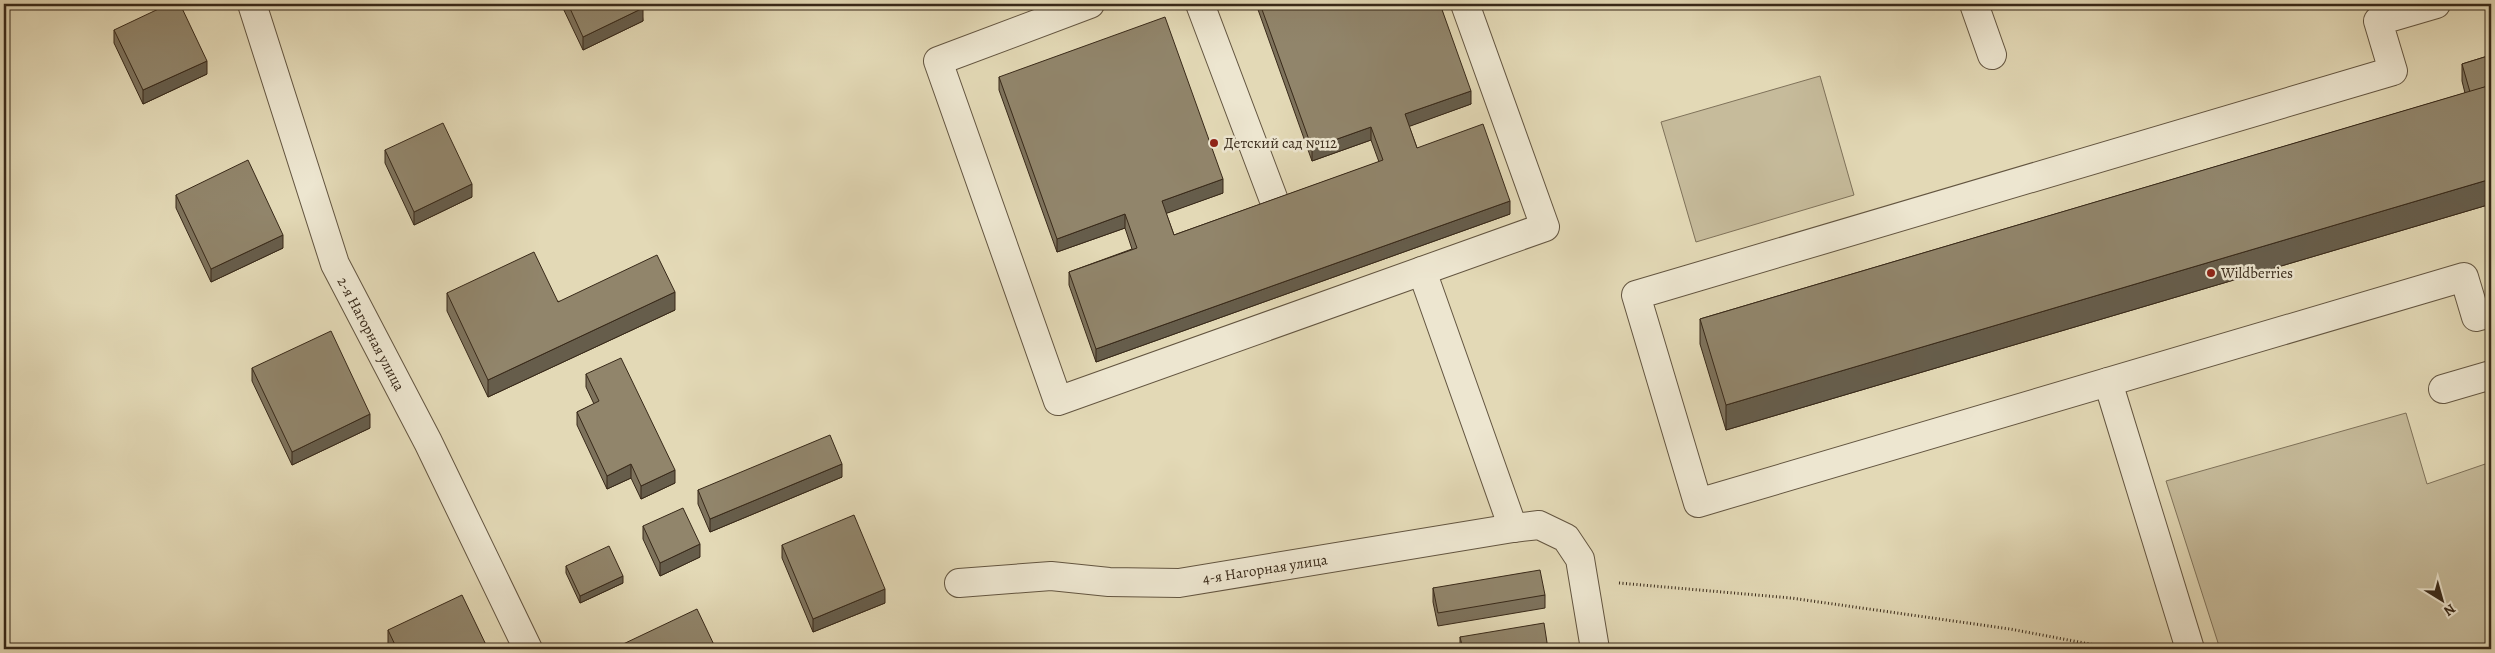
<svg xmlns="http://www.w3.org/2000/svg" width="2495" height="653" font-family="Alegreya,serif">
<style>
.green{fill:#c6bb9b;stroke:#7f725a}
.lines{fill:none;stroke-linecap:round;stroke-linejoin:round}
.minor-casing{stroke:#635540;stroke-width:30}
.path{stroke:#382919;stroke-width:3;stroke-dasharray:1 2.5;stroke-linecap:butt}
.minor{stroke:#ede6d0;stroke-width:28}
.wall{fill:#7d725c;stroke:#382919}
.shaded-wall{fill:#665d4b;stroke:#382919}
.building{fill:#91856b;stroke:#382919}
.poi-dot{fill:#8f2418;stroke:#ede6d0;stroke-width:2}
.labels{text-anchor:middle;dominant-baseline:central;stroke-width:5;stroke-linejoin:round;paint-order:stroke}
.poi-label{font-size:15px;fill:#382919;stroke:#ede6d0;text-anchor:start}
.street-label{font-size:15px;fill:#382919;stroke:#ede6d0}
</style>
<rect width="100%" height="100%" fill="#e3d9b6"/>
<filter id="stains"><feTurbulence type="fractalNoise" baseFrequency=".004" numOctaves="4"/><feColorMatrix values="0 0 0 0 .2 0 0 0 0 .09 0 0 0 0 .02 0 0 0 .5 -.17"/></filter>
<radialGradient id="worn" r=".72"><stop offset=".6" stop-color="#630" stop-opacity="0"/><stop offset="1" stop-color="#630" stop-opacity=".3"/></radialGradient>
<g class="green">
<path d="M1820,76L1854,195L1696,242L1661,122Z"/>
<path d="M2406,413L2427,484L2491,462V649H2220L2166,481Z"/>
</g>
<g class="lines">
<g class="minor-casing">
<g id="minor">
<path d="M252,4L335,264L428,442L528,649"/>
<path d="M1090,4L938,61L1058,401L1545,227L1465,4"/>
<path d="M1200,4L1278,211"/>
<path d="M1974,4L1992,55"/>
<path d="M2436,4L2378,21L2393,71L1636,295L1698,503L2464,277L2476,317L2491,313"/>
<path d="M1422,271L1513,528"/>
<path d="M2108,382L2190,649"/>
<path d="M2443,389L2491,375"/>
<path d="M959,583L1051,576L1109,582L1179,583L1513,528L1539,525L1566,538L1580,559L1595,649"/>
</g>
</g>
<path class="path" d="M1619,583L1791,598L2010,629L2116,649"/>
<use href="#minor" class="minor"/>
</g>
<g class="wall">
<path d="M561,4H641L643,21L583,50Z"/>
<path d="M1256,4H1440L1471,104L1409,126L1417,148L1510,214L1096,362L1069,285V272L1132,249L1125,228L1057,252L999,90V77L1223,193L1166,213L1174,235L1379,162L1371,140L1312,161Z"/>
<path d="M114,30L207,74L143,104L114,43Z"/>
<path d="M2491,55V204L1726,430L1700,344V319L2465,93L2462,81V64Z"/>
<path d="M385,150L472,197L414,225L385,163Z"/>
<path d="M176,195L283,248L211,282L176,208Z"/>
<path d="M447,293L675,310L488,397L447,311Z"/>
<path d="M252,368L370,428L292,465L252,381Z"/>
<path d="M586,374L675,483L641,499L631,478L607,489L577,425V412L594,404L586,387Z"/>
<path d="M842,477L710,532L698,504V490Z"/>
<path d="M643,526L700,557L660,576L643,539Z"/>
<path d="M782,545L885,603L813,632L782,558Z"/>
<path d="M566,566L623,583L580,603L566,573Z"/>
<path d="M1433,588L1545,595V608L1438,626L1433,602Z"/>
<path d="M388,630L488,649H391L388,643Z"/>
<path d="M1460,637L1548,649H1460Z"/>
</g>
<g class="shaded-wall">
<path d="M643,8V21L583,50V37Z"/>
<path d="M207,61V74L143,104V90Z"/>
<path d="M1471,91V104L1405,128V114Z"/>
<path d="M1371,127V140L1312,161V148Z"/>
<path d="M1223,179V193L1162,215V201Z"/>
<path d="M2491,179V204L1726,430V405Z"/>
<path d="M472,184V197L414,225V212Z"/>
<path d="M1510,201V214L1096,362V349Z"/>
<path d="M1125,214V228L1057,252V239Z"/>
<path d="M283,235V248L211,282V269Z"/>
<path d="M675,292V310L488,397V380Z"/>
<path d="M370,414V428L292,465V452Z"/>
<path d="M631,464V478L607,489V476Z"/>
<path d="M842,464V477L710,532V519Z"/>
<path d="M675,470V483L641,499V486Z"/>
<path d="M700,544V557L660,576V563Z"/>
<path d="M623,576V583L580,603V596Z"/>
<path d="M885,589V603L813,632V619Z"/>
</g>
<g class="building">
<path d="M169,4H180L207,61L143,90L114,30Z"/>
<path d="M568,4H641L643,8L583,37Z"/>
<path d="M1260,4H1440L1471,91L1405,114L1417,148L1483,124L1510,201L1096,349L1069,272L1137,248L1125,214L1057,239L999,77L1165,17L1223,179L1162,201L1174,235L1383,160L1371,127L1312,148Z"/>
<path d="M2491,55V85L2470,92L2462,64Z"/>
<path d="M2491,85V179L1726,405L1700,319Z"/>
<path d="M443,123L472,184L414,212L385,150Z"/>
<path d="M248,160L283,235L211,269L176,195Z"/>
<path d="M534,252L558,302L657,255L675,292L488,380L447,293Z"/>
<path d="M331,331L370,414L292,452L252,368Z"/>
<path d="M621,358L675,470L641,486L631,464L607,476L577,412L599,401L586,374Z"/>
<path d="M830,435L842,464L710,519L698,490Z"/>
<path d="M683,508L700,544L660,563L643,526Z"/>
<path d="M854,515L885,589L813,619L782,545Z"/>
<path d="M609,546L623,576L580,596L566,566Z"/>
<path d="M1540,570L1545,595L1438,613L1433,588Z"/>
<path d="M462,595L488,649H397L388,630Z"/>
<path d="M697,609L716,649H620L619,646Z"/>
<path d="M1544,623L1548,649H1463L1460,637Z"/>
</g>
<g class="poi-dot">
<circle cx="1214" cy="143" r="5"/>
<circle cx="2211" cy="273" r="5"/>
</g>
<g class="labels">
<g class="poi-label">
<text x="1224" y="143">Детский сад №112</text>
<text x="2221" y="273">Wildberries</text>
</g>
<g class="street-label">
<text transform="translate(371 334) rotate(62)">2-я Нагорная улица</text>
<text transform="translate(1265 569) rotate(-9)">4-я Нагорная улица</text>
</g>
</g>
<rect width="2495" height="653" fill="none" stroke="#e3d9b6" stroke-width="20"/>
<rect x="5" y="5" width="2485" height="643" fill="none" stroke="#382919" stroke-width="2.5"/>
<rect x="10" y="10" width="2475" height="633" fill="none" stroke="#382919"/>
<g transform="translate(2442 600) rotate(143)" stroke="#ede6d0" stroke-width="4" paint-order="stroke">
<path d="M0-4L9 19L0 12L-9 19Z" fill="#382919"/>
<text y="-8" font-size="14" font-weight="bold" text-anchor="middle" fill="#382919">N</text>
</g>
<rect width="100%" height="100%" filter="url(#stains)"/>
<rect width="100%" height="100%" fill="url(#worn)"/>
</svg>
